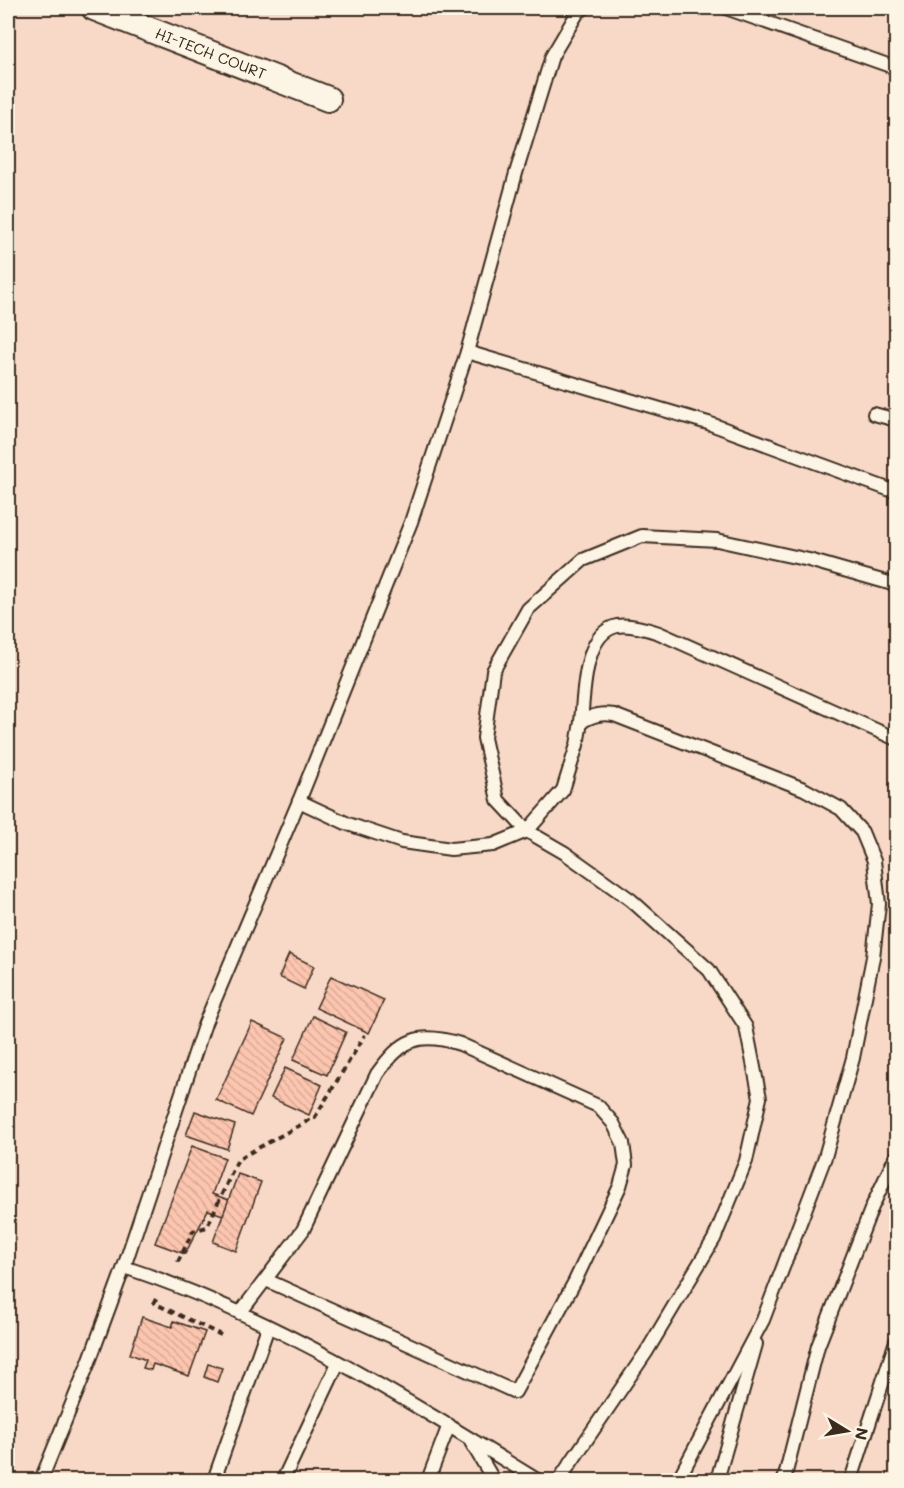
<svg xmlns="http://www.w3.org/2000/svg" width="904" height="1488" font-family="Mali,sans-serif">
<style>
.built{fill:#f8d9c7}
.building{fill:url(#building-back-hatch);stroke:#3b2a1e;stroke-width:1.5}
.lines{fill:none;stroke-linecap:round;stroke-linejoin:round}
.lane-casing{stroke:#3b2a1e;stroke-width:16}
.street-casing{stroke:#3b2a1e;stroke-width:28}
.path{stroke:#3b2a1e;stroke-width:4;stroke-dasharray:6 4.5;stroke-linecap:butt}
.lane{stroke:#fcf5e5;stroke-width:12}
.street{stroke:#fcf5e5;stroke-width:24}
.labels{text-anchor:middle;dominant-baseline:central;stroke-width:4.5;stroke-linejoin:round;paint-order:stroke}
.street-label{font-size:15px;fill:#3b2a1e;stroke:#fcf5e5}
</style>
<defs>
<pattern id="building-back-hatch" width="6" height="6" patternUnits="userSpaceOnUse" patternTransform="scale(1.5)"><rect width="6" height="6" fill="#fcc5af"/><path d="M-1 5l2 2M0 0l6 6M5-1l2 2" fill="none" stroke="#d9a996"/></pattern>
</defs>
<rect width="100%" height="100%" fill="#fce7d5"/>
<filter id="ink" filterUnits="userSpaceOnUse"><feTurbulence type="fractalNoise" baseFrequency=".0167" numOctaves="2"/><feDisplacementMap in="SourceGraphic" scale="12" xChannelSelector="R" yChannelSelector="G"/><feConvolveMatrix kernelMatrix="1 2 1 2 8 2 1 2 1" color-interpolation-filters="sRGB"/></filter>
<g filter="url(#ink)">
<path class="built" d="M8,8H896V1467L891,1480H8Z"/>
<g class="building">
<path d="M289,954L314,966L304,989L279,977Z"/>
<path d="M331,976L384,1000L369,1033L316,1008Z"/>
<path d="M313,1016L346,1032L327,1075L293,1060Z"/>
<path d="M252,1022L287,1038L251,1116L216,1100Z"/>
<path d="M285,1068L322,1085L309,1115L271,1098Z"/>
<path d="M195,1111L235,1125L227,1149L186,1135Z"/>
<path d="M192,1146L225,1158L212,1194L229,1200L223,1215L208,1210L185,1254L155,1243Z"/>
<path d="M238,1174L261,1182L236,1251L213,1242Z"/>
<path d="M142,1317L172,1327L174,1321L205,1332L189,1376L153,1364L151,1370L143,1368L146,1360L130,1354Z"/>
<path d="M208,1364L222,1368L217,1382L204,1377Z"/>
</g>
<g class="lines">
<g class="lane-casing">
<g id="lane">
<path d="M726,8L896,68"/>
<path d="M467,352L708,423L896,492"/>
<path d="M874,414L896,420"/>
<path d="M581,722C584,695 583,633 617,626C630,624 647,629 659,633L896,739"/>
<path d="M299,801L348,824L402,842L451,849L493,845L527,831L563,790L577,745L581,722C593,715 601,713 614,715L804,789L841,809L862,832L874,861L879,904L873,957L853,1058L825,1157L763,1320L678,1480"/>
<path d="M124,1267C271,1315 406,1399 537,1480"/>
<path d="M240,1313L303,1230L377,1074C402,1039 418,1031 460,1044L598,1106L613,1123L623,1143L626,1165L620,1186L575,1281L515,1392L266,1280"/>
<path d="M471,1442L490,1474L492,1480"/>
<path d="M41,1480L89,1362L124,1267L205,1023L299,801L411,522L467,352L516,173L552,56L578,12L584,8"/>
<path d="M214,1480L268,1327"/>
<path d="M283,1480L338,1363"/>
<path d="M428,1480L449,1425"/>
<path d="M559,1480L647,1351L714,1239L746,1161L760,1098L746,1027L709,970L631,900L565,853L527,831L498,800L484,738L493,671L528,609L583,560L642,536L717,540L809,560L896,585"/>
<path d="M717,1480L756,1344"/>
<path d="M784,1480L818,1346L872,1207L896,1156"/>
<path d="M851,1480L896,1341"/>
</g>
</g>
<g class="street-casing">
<path id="street" d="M94,8L328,99"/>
</g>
<g class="path">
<path d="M178,1262L193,1231L207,1227L238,1159L315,1117L365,1035"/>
<path d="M156,1299L154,1303L221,1335"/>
</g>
<use href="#lane" class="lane"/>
<use href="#street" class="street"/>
</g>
</g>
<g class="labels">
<g class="street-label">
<text transform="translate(211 53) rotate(21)">HI-TECH COURT</text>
</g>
</g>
<rect width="904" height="1488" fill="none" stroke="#fcf5e5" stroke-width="30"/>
<rect x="15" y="15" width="874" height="1458" fill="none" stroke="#3b2a1e" stroke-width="2" filter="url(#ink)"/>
<g transform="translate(847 1431) rotate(101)" stroke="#fcf5e5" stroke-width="4.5" paint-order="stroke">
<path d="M0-4.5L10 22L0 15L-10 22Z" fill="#3b2a1e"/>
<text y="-9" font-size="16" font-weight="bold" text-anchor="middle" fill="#3b2a1e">N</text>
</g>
</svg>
